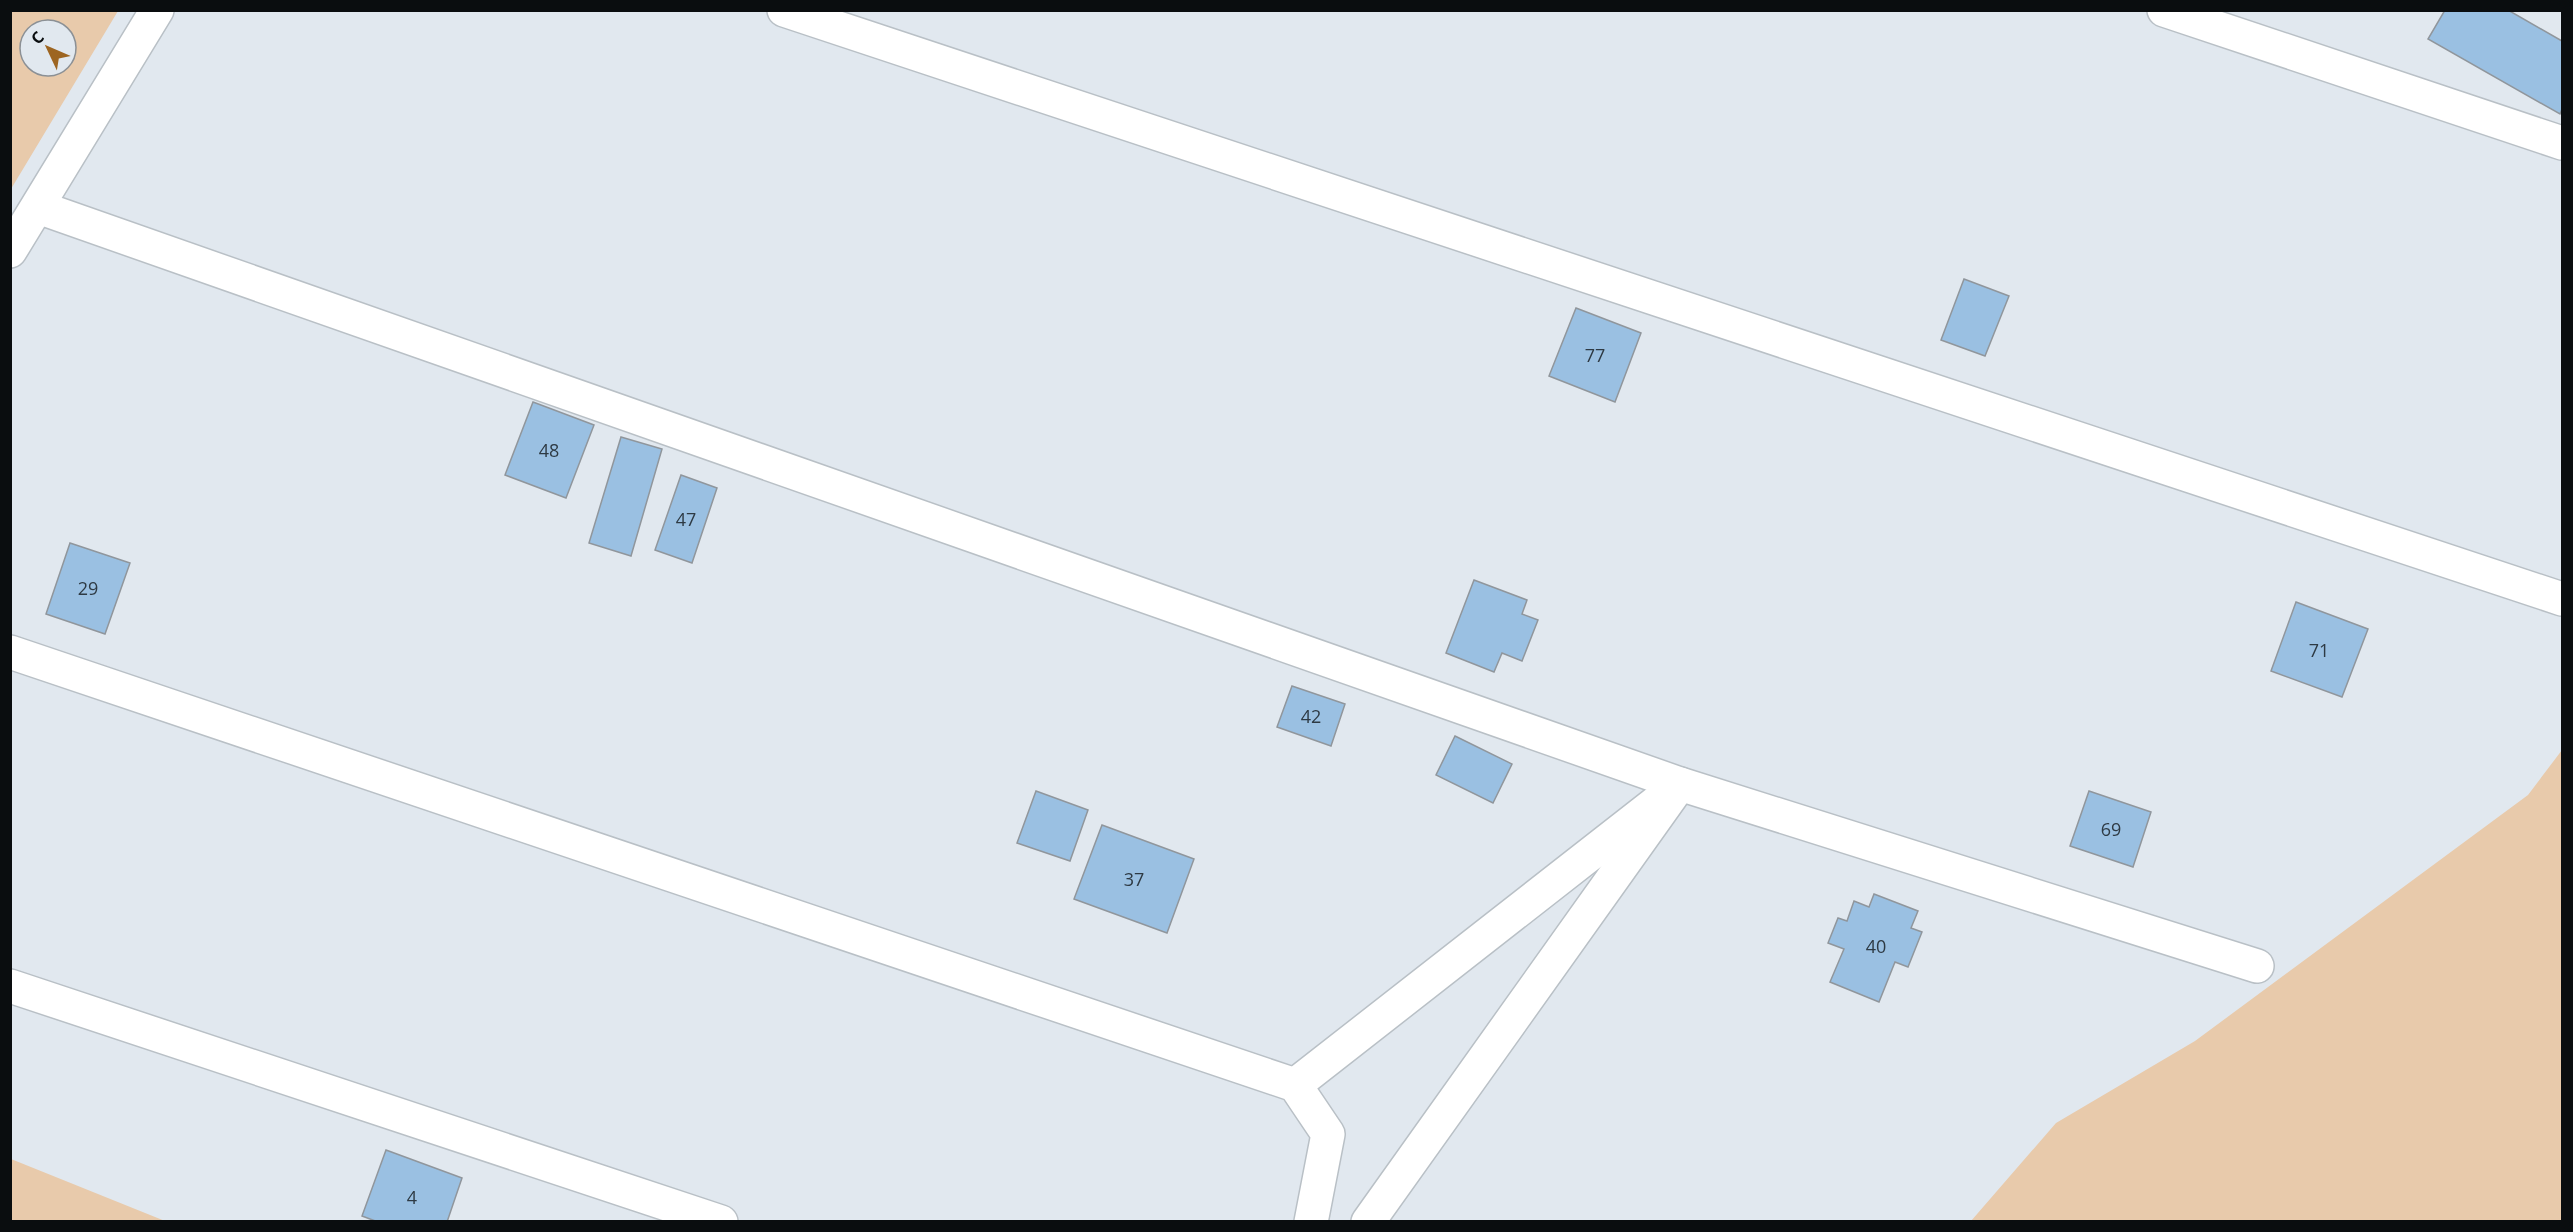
<svg xmlns="http://www.w3.org/2000/svg" width="2573" height="1232" font-family="'Open Sans',sans-serif">
<style>
.green{fill:#e8caab;fill-rule:evenodd}
.building{fill:#9ac0e2;stroke:#90969c;stroke-width:1.5}
.lines{fill:none;stroke-linecap:round;stroke-linejoin:round}
.minor-casing{stroke:#b9c0c6;stroke-width:36}
.minor{stroke:#fff;stroke-width:33}
.labels{text-anchor:middle;dominant-baseline:central;stroke-width:4.5;stroke-linejoin:round;paint-order:stroke}
.number-label{font-size:18px;fill:#2e3a44}
</style>
<rect width="100%" height="100%" fill="#e1e8ef"/>
<g class="green">
<path d="M11,10L118,11L11,189L10,11ZM30,30H66V66H30Z"/>
<path d="M2562,750V1221H1971L2056,1123L2195,1041L2528,795Z"/>
<path d="M10,1159H11L165,1221H11Z"/>
</g>
<g class="building">
<path d="M2445,10H2508L2562,41V109L2560,114L2428,39Z"/>
<path d="M1964,279L2009,296L1985,356L1941,340Z"/>
<path d="M1576,308L1641,333L1615,402L1549,376Z"/>
<path d="M533,402L594,425L566,498L505,475Z"/>
<path d="M621,437L662,449L631,556L589,543Z"/>
<path d="M681,475L717,488L692,563L655,550Z"/>
<path d="M70,543L130,563L105,634L46,614Z"/>
<path d="M1474,580L1527,600L1522,614L1538,620L1522,661L1502,653L1494,672L1446,653Z"/>
<path d="M2296,602L2368,629L2342,697L2271,671Z"/>
<path d="M1292,686L1345,704L1331,746L1277,727Z"/>
<path d="M1455,736L1512,764L1493,803L1436,775Z"/>
<path d="M1036,791L1088,810L1070,861L1017,843Z"/>
<path d="M2089,791L2151,812L2133,867L2070,846Z"/>
<path d="M1102,825L1194,859L1167,933L1074,899Z"/>
<path d="M1874,894L1918,911L1911,928L1922,932L1908,967L1895,962L1879,1002L1830,982L1844,949L1828,943L1838,918L1847,921L1854,901L1869,907Z"/>
<path d="M386,1150L462,1178L447,1222H378L362,1216Z"/>
</g>
<g class="lines">
<g class="minor-casing">
<g id="minor">
<path d="M784,10L2562,599"/>
<path d="M2164,10L2562,143"/>
<path d="M38,207L1680,784L1295,1085"/>
<path d="M10,251L157,10"/>
<path d="M10,652L1295,1085L1328,1134L1311,1222"/>
<path d="M10,986L721,1222"/>
<path d="M1368,1222L1680,784L2257,966"/>
</g>
</g>
<use href="#minor" class="minor"/>
</g>
<g class="labels">
<g class="number-label">
<text x="1595" y="355">77</text>
<text x="549" y="450">48</text>
<text x="686" y="519">47</text>
<text x="88" y="588">29</text>
<text x="2319" y="650">71</text>
<text x="1311" y="716">42</text>
<text x="2111" y="829">69</text>
<text x="1134" y="879">37</text>
<text x="1876" y="946">40</text>
<text x="412" y="1197">4</text>
</g>
</g>
<rect width="2573" height="1232" fill="none" stroke="#0a0d0f" stroke-width="24"/>
<g transform="translate(48 48) rotate(314)"><circle r="28" fill="#e1e8ef" stroke="#8b9095" stroke-width="1.5"/>
<path d="M0-4.5L10 22L0 15L-10 22Z" fill="#9d6521"/>
<text y="-9" font-size="16" font-weight="bold" text-anchor="middle" fill="#0a0d0f">С</text>
</g>
</svg>
